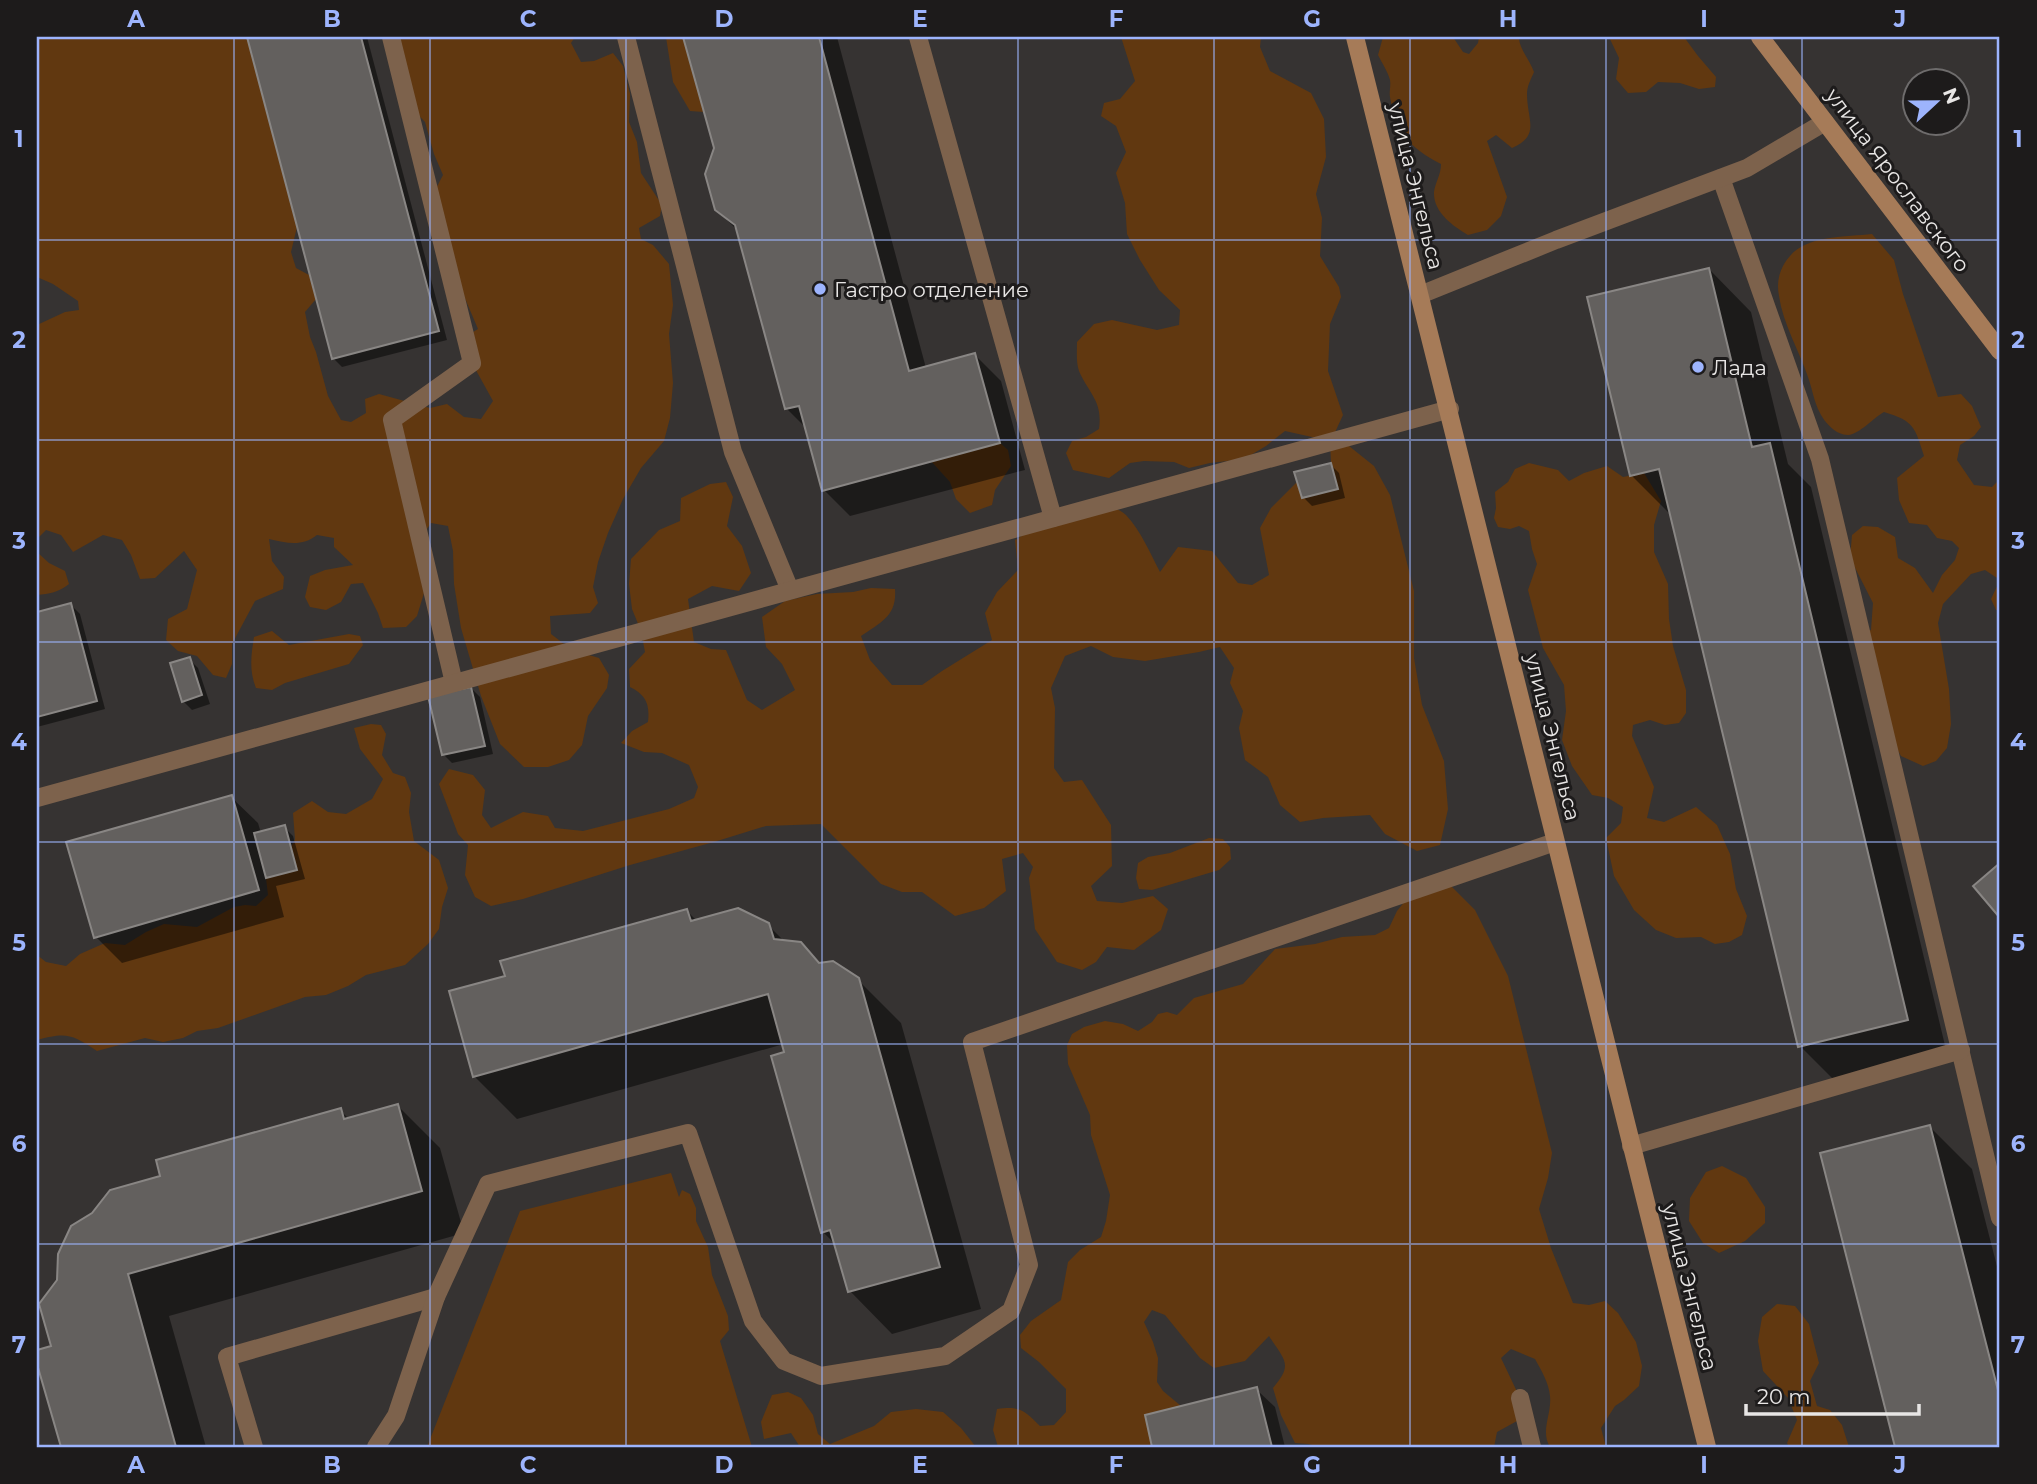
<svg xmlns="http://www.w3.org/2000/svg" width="2037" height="1484" font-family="Montserrat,sans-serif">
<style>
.green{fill:#613810}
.shadow{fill:#0007}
.building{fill:#63605e;stroke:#898684;stroke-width:2}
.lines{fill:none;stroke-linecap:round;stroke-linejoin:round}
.lane{stroke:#7d624c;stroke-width:18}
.secondary{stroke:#a67b58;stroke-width:18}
.grid{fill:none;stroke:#9db4fd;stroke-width:2;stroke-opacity:0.55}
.poi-dot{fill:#9db4fd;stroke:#1d1b1b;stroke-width:2.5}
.labels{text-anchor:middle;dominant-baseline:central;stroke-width:6;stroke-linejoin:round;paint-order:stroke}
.street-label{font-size:21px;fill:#e8e6e5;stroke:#1d1b1b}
.poi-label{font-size:21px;fill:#e8e6e5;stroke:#1d1b1b;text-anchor:start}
.neatline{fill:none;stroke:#9db4fd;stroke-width:2.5}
.grid-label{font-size:23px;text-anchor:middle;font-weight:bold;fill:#9db4fd}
</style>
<rect width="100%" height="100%" fill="#363332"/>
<g class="green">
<path d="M37,37H247L297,227L291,252L296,268L309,275L316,299L305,312L310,337L316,352L328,396L341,420L351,422L366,413L365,399L379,394L430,408L447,404L464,417L481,419L493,401L472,363L465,337L478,329L464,296L452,283L431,198L443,175L434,154L425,122L407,103L391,37H575L571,43L581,62L594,61L613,53L623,66L630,94L629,122L637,142L641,173L662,205L660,216L639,228L641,239L653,245L669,264L673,305L669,334L673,383L670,418L664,441L641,468L623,499L608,533L598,562L593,587L598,603L590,613L550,616L551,634L572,650L599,658L609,675L607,688L588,716L582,745L569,760L548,767H524L500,744L481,696L461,628L454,584L453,551L448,526L431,523L419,540L424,593L417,616L406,627L383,628L378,613L363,583L351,584L341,602L326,610L310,607L305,597L310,576L325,570L353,565L334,547V538L317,535C302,547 287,543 269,539L272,561L284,577L283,589L255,601L232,644V664L226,678L213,675L197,656L178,651L166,640L168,619L187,609L197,570L184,551L155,578L140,579L131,555L122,540L103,535L73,552L61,535L46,530L37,539V325L65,312L79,310L78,301L53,284L37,277Z"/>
<path d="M666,37H683L704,112L690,111L673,82Z"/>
<path d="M1121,37H1261L1260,47L1270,71L1311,93L1324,119L1326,157L1316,194L1322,218L1320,256L1339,287L1341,297L1330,324L1328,371L1343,415L1331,441L1349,446L1374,466L1390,495L1414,591V658L1422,705L1444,761L1448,809L1440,845L1417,851L1385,834L1370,815L1323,818L1300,822L1280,805L1268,777L1245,760L1239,728L1243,711L1230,683L1234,668L1220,647L1199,652L1145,661L1113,657L1091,646L1065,656L1051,688L1055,708L1054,768L1064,782L1082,780L1111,825L1112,866L1091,886L1097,901L1122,903L1153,896L1168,909L1161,930L1134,950L1107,947L1096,962L1082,970L1057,962L1035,929L1029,878L1033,867L1023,853L1002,859L1006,891L984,908L955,916L922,892H902L881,884L821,824L766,826L714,842L630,865L523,899L491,906L475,897L465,875L468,845L458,834L439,784L449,769L473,775L485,790L482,815L491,828L523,812L548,816L555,828L583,831L669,809L694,798L698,787L689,765L662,753L644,752L621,743L632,731L648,722C650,704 646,695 630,687L629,669L645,652L641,631L632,609L629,584L631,559L659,530L680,521L681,498L710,484L726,482L733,497L727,526L742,546L751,573L739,591L712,586L688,599L694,642L711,649L726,650L747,700L762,710L795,690L782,664L766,647L762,617L785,601L817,594L853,592L871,588L895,589C897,616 881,622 861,636L870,660L892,685H922L942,671L992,640L985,613L997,592L1018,570L1015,540C1040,525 1099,490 1126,515C1141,531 1150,553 1160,572L1178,547L1212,551L1238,583L1252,585L1269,575L1260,528L1271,508L1297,482L1302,498L1337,489L1331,463L1330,441L1285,431L1266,446L1244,459L1210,463L1189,468L1174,462L1144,461L1130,463L1109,478L1073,470L1066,453L1072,441L1086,437L1099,429C1103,401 1089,394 1079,371C1076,363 1077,351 1077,342L1094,324L1112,320L1157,330L1179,325L1180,310L1159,290L1140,260L1127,234L1125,203L1116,173L1126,152L1116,126L1101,116L1104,103L1120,99L1135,81Z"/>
<path d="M1383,37H1453L1463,52L1469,54L1478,43L1479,37H1519C1519,49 1530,60 1534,72C1531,79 1527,86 1527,94C1527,120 1541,135 1512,148L1496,135L1487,141L1507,197L1501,216L1487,230L1468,235C1453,226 1433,212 1434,192C1435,183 1441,175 1441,164C1410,148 1396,133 1390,97C1389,92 1391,86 1390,80C1388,72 1382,63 1378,55Z"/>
<path d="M1609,37H1684L1698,56L1716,77L1715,87L1699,89L1680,83L1658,82L1646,92L1628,93L1616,79L1619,58Z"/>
<path d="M1872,234L1894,260L1903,294L1938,397L1961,394L1972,406L1981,427L1974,436L1960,445L1957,460L1974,485L1992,487L2000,479V610H1996L1991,599L2000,580L1985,570L1971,574L1943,604L1938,623L1949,689L1951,724L1947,748L1936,761L1923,766L1901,756L1883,725L1880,711L1886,698L1874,687L1861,634L1871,630L1873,603L1850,558L1852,535L1863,526L1878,527L1895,537L1898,558L1915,568L1933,593L1942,575L1955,560L1959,548L1952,541L1937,538L1927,525L1909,523L1899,500L1897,478L1924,456C1915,427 1914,421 1884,412C1873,418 1860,434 1848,435C1836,435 1825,423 1820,413C1814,402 1812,388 1808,377C1799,350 1783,324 1779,296C1776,281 1780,267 1790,256C1807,235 1847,237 1872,234Z"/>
<path d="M1000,443L1008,450L1011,466L995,490L992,505L970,513L956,499L950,482L931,461Z"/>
<path d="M1529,463L1558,470L1569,481L1584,473L1607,466L1623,477L1644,473L1661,501L1654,525V552L1668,584L1669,619L1673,646L1686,690V713L1679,723L1665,725L1650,720L1633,725L1632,736L1654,787L1647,818L1664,822L1696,807L1717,825L1730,854L1736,889L1747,916L1742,935L1729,942L1715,944L1701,937L1676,938L1656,930L1634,910L1614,876L1606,838L1621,823L1623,807L1608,798L1592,795L1572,766L1562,740L1566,711L1564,685L1543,648L1528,590L1537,564L1532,549L1529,531L1519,526L1510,529L1498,527L1494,518L1496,508L1495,492L1508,482L1515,469Z"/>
<path d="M37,552L49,563L65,571L69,584C59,592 49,594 37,595Z"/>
<path d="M272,631L289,645L349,634L360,636L363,645L349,664L285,683L272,690L256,688C249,671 251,655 254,637Z"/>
<path d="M371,724L381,725L386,734L382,755L393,773L405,777L411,793L409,812L414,841L439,860L448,888L442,907L439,929L428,944L405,965L366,975L348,986L326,995L305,997L218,1028L197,1031L183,1038L163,1042L145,1038L97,1051C72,1034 66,1032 37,1040V955L46,962L66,966L80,954L105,943L125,945L146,932L164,924L197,927L234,907L245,905L256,906L268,895L266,878L297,870L291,847L295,839L293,813L312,801L328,812L346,814L372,799L383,779L360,749L354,728Z"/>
<path d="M1209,838L1223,839L1230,847L1231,859L1219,870L1152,890L1139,889L1136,878L1138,863L1148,857L1170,853Z"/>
<path d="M1451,886L1475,910L1508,976L1552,1153L1548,1178L1539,1209L1551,1248L1573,1303L1589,1305L1605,1301L1618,1313L1636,1342L1642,1366L1639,1386L1624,1400L1615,1406L1601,1428L1606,1447H1550C1540,1431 1552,1414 1550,1396C1549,1383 1541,1370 1535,1359L1511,1349L1501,1358L1520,1398L1517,1421L1497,1432L1494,1447H1320L1308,1444L1295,1443L1281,1415L1273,1388C1294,1364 1284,1360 1269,1336L1245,1361L1214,1368L1200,1358L1165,1315L1152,1310L1144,1322L1153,1342L1158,1358L1157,1382L1163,1391L1181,1406L1145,1415L1152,1447H998L993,1430L997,1409C1020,1406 1024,1410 1040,1426L1054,1425L1066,1412V1389L1039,1362L1021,1348L1020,1335L1031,1321L1061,1300L1068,1262L1080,1250L1101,1237L1106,1221L1110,1195L1091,1135L1090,1115L1068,1064L1067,1045L1072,1034L1084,1027L1105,1021L1123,1024L1138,1031L1152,1022L1158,1014L1167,1012L1177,1015L1194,998L1243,984L1275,949L1315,944L1342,937L1375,935L1389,928L1397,911L1413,891Z"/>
<path d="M1722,1166L1746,1178L1765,1207V1223L1745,1241L1719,1253L1703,1243L1689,1221L1690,1198L1706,1172Z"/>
<path d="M671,1173L679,1197L682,1190L690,1194L696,1208V1221L708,1247L712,1275L728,1316L729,1330L720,1341L752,1447H427L520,1211Z"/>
<path d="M1777,1304L1795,1306L1809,1324L1819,1363L1810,1381L1817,1406L1830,1410L1842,1425L1849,1447H1789L1787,1443L1797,1420L1788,1398L1763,1371L1758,1341L1762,1317Z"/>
<path d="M788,1392L801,1398L813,1415L818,1434L830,1444L874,1426L891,1412L916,1409L943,1412L961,1428L976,1447H800L791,1433L764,1439L761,1422L772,1395Z"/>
</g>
<g class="shadow">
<path d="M249,37H367L447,340L342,367L333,358Z"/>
<path d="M685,37H837L926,368L975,355L1001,381L1025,470L850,516L824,490L807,429L786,408L739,232L716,209V148Z"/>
<path d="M1709,269L1751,312L1788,464L1811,487L1949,1062L1842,1088L1800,1046L1671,515L1632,476Z"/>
<path d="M1330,464L1339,473L1345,498L1312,506L1303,497Z"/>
<path d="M71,605L80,614L105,709L37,727V614Z"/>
<path d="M189,659L198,668L210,704L192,710L183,701Z"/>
<path d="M471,688L480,697L493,754L452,763L443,754Z"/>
<path d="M231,797L258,823L261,833L284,827L293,836L305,879L276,886L284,917L122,963L96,937Z"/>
<path d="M687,911L697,921L768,925L785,942L801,944L822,965L858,980L901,1023L981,1309L892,1334L850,1291L837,1246L823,1232L784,1044L517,1119L474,1076L507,977Z"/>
<path d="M398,1106L440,1148L464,1233L169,1316L206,1447H62L37,1352L53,1347L162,1177L340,1110L349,1119Z"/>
<path d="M1930,1127L1972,1169L2000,1278V1447H1897L1822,1154Z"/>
<path d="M1256,1389L1275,1407L1285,1447H1154L1147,1417Z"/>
</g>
<g class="building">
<path d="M247,37H361L439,331L332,359Z"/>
<path d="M683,37H819L909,371L975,353L1000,443L822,491L799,406L785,409L735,225L715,210L705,174L714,148Z"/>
<path d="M1709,268L1752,447L1770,443L1908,1020L1798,1047L1659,469L1630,476L1587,297Z"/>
<path d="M1331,463L1338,489L1302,498L1294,472Z"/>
<path d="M71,603L97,701L37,717V612Z"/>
<path d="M190,657L202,695L182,702L170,663Z"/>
<path d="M471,687L485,746L442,755L428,696Z"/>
<path d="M232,795L259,890L94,938L66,842Z"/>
<path d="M285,825L297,870L266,878L254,833Z"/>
<path d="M2000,863V918L1973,886Z"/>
<path d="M738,908L769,923L774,939L801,942L819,963L833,961L859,978L940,1267L848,1292L830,1230L821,1233L771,1056L784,1052L768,994L473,1077L449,991L505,976L500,961L687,909L691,921Z"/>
<path d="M398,1104L422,1191L128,1274L176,1447H61L37,1364V1350L51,1346L39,1304L57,1280L58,1254L71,1226L92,1213L110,1190L160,1176L156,1160L341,1108L344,1119Z"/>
<path d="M1930,1125L2000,1398V1447H1895L1820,1153Z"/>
<path d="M1257,1387L1272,1447H1152L1145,1415Z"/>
</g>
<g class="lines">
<g class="lane">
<path d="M391,37L472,363L392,420L454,683"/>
<path d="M626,37L733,452L790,590"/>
<path d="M918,37L1053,518"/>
<path d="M1721,178L1820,459L2000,1218"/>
<path d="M1420,295L1556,240L1747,168L1825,122"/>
<path d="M37,798L1450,409"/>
<path d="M1631,1146L1961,1050"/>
<path d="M1520,1398L1532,1447"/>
<path d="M254,1447L227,1357L436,1297"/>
<path d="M376,1447L396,1416L436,1297L488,1184L688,1133L753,1321L784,1361L821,1376L945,1356L1011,1311L1029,1265L972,1042L1555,842"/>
</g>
<g class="secondary">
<path d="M1355,37C1474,506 1588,977 1707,1447"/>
<path d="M1760,37L2000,351"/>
</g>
</g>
<path class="grid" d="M234,37V1447M430,37V1447M626,37V1447M822,37V1447M1018,37V1447M1214,37V1447M1410,37V1447M1606,37V1447M1802,37V1447M37,240H2000M37,440H2000M37,642H2000M37,842H2000M37,1044H2000M37,1244H2000"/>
<g class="poi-dot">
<circle cx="820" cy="289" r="7"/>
<circle cx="1698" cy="367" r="7"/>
</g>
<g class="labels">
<g class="street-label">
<text transform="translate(1898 180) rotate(53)">улица Ярославского</text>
<text transform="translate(1416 186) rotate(76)">улица Энгельса</text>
<text transform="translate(1553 737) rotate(76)">улица Энгельса</text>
<text transform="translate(1690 1287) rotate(76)">улица Энгельса</text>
</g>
<g class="poi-label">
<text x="834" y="289">Гастро отделение</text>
<text x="1712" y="367">Лада</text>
</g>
</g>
<rect width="2037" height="1484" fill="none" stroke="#1d1b1b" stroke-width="77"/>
<g transform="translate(1936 102) rotate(68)"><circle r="33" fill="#1d1b1b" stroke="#6e6c6c" stroke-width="2"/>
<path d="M0-5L12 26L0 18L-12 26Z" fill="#9db4fd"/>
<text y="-10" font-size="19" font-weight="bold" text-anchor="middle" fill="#e8e6e5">N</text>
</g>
<path d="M1746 1404v10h173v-10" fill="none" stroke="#e8e6e5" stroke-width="3.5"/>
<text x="1757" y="1404" font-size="21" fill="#e8e6e5" stroke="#1d1b1b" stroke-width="5" paint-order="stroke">20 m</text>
<rect x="38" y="38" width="1960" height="1408" class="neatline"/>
<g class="grid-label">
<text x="136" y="27">A</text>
<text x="332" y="27">B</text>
<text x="528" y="27">C</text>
<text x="724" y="27">D</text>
<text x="920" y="27">E</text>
<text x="1116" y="27">F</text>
<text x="1312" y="27">G</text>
<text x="1508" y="27">H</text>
<text x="1704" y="27">I</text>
<text x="1900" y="27">J</text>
<text x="19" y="147">1</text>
<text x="2018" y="147">1</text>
<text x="19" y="348">2</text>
<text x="2018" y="348">2</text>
<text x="19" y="549">3</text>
<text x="2018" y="549">3</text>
<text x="19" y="750">4</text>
<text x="2018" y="750">4</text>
<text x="19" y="951">5</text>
<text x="2018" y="951">5</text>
<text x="19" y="1152">6</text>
<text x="2018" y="1152">6</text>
<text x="19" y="1353">7</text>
<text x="2018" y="1353">7</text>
<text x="136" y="1473">A</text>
<text x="332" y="1473">B</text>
<text x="528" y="1473">C</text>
<text x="724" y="1473">D</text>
<text x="920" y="1473">E</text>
<text x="1116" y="1473">F</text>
<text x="1312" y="1473">G</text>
<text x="1508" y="1473">H</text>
<text x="1704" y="1473">I</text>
<text x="1900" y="1473">J</text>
</g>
</svg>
